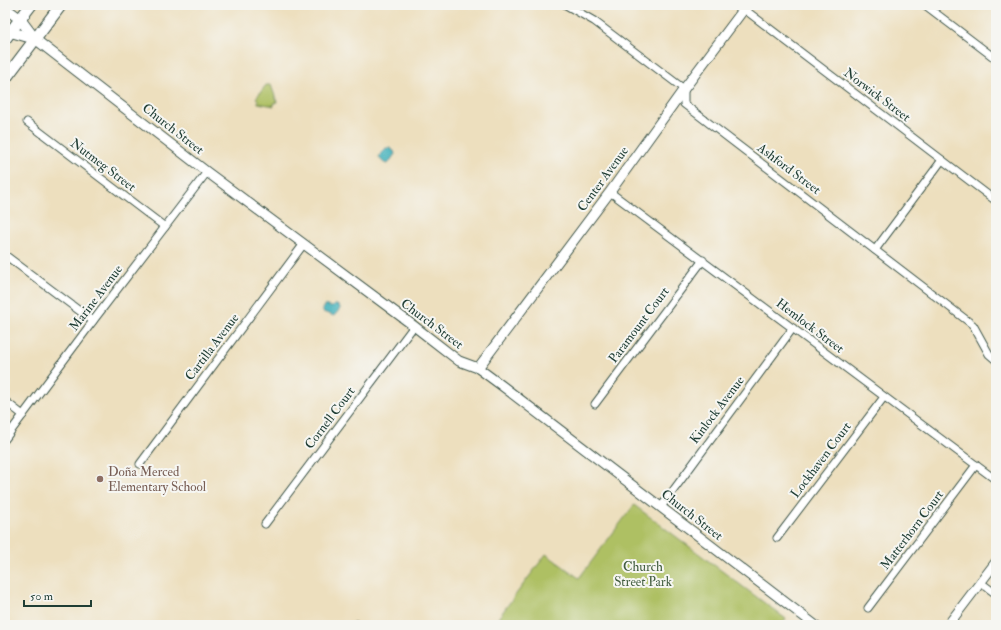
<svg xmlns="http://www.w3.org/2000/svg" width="1001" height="630" font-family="'IM FELL Double Pica',serif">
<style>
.green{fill:#aec064;stroke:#667e4c}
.water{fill:#40b0ba;stroke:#307677}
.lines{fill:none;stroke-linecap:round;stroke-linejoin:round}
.minor-casing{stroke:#3e5549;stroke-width:9}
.tertiary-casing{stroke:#3e5549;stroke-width:11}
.secondary-casing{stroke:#3e5549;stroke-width:12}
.primary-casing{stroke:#3e5549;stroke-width:13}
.minor{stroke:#fff;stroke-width:7}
.tertiary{stroke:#fff;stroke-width:9}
.secondary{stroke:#fff;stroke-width:10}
.primary{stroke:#fff;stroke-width:11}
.education-dot{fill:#8d6e63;stroke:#f6f6f2;stroke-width:1.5}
.labels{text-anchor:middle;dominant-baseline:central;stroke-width:4;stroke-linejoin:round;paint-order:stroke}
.street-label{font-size:13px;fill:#1f3d34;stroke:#f6f6f2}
.education-label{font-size:13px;fill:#785e54;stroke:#f6f6f2;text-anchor:start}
.park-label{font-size:13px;fill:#435e40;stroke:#f6f6f2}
</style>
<rect width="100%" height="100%" fill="#f6f6f2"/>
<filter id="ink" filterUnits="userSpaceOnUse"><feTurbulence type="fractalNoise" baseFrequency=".025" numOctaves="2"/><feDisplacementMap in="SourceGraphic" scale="8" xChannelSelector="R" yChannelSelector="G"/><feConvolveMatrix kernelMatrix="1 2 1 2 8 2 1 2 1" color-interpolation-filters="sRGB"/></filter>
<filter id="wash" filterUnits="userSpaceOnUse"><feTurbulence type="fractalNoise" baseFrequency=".012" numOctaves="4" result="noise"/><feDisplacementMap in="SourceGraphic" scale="16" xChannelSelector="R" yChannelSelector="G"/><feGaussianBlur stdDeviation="0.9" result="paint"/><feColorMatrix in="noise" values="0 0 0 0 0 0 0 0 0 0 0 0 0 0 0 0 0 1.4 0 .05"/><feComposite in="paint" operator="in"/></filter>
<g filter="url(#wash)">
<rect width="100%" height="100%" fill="#eddfbe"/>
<g class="green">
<path d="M266,85H271L277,102L274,103V106L258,103V100L256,98Z"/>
<path d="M634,505L786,619L781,625H493L546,554L579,578Z"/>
</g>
<g class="water">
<path d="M386,148H390L394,151L395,154L388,164C381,162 384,163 379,157L382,152Z"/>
<path d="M335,304L340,307V309L334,316L323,312L322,308L326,305L330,307H332Z"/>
</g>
</g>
<g filter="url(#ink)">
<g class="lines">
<g class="minor-casing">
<g id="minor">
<path d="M566,5L594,21L684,89V104L973,325L989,354L996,360"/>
<path d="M925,5L996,59"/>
<path d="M744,9L996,201"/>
<path d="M27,122L165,227"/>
<path d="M610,192L996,480"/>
<path d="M875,250L942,160"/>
<path d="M5,255L93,321"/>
<path d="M5,401L23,415"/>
<path d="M595,404L703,260"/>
<path d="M5,439L93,321L207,172"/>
<path d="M140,464L303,245"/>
<path d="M661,507L793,328"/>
<path d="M265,524L414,326"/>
<path d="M777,538L884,397"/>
<path d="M980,582L996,594"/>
<path d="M868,608L976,465"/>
<path d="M356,625L357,624"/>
</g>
</g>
<g class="tertiary-casing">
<g id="tertiary">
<path d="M35,39L207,172L414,326L459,361L478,368L501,385L815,625"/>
<path d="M478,368L610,192L684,89L747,5"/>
<path d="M948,625L996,562"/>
</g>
</g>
<g class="secondary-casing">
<g id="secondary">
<path d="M5,8L20,19L35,39"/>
<path d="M5,27L11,32L35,39"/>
</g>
</g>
<g class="primary-casing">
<g id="primary">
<path d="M5,39L31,5"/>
<path d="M5,79L61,5"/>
</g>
</g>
<use href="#minor" class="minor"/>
<use href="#tertiary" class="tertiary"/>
<use href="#secondary" class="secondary"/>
<use href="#primary" class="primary"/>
</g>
</g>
<circle class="education-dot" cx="100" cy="479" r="4"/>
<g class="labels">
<g class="street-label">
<text transform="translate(877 95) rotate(37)">Norwick Street</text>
<text transform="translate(173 129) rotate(38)">Church Street</text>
<text transform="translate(103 165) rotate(37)">Nutmeg Street</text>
<text transform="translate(789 169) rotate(37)">Ashford Street</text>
<text transform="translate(603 179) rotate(-54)">Center Avenue</text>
<text transform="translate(96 298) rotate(-53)">Marine Avenue</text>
<text transform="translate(432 324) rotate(37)">Church Street</text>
<text transform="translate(639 325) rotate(-53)">Paramount Court</text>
<text transform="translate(810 326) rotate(37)">Hemlock Street</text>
<text transform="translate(212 347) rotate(-53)">Cartilla Avenue</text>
<text transform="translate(717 410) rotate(-53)">Kinlock Avenue</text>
<text transform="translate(330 418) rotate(-53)">Cornell Court</text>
<text transform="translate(821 460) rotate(-53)">Lockhaven Court</text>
<text transform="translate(692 515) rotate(38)">Church Street</text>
<text transform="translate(912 530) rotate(-53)">Matterhorn Court</text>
</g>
<g class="education-label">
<text x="108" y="472">Doña Merced<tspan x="108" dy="15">Elementary School</tspan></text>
</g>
<g class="park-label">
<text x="643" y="567">Church<tspan x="643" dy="15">Street Park</tspan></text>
</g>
</g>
<rect width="1001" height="630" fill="none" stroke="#f6f6f2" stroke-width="20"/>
<path d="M24 600v6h67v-6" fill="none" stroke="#1f3d34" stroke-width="2"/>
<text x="30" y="600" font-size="12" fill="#1f3d34" stroke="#f6f6f2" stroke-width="3" paint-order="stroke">50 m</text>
</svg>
